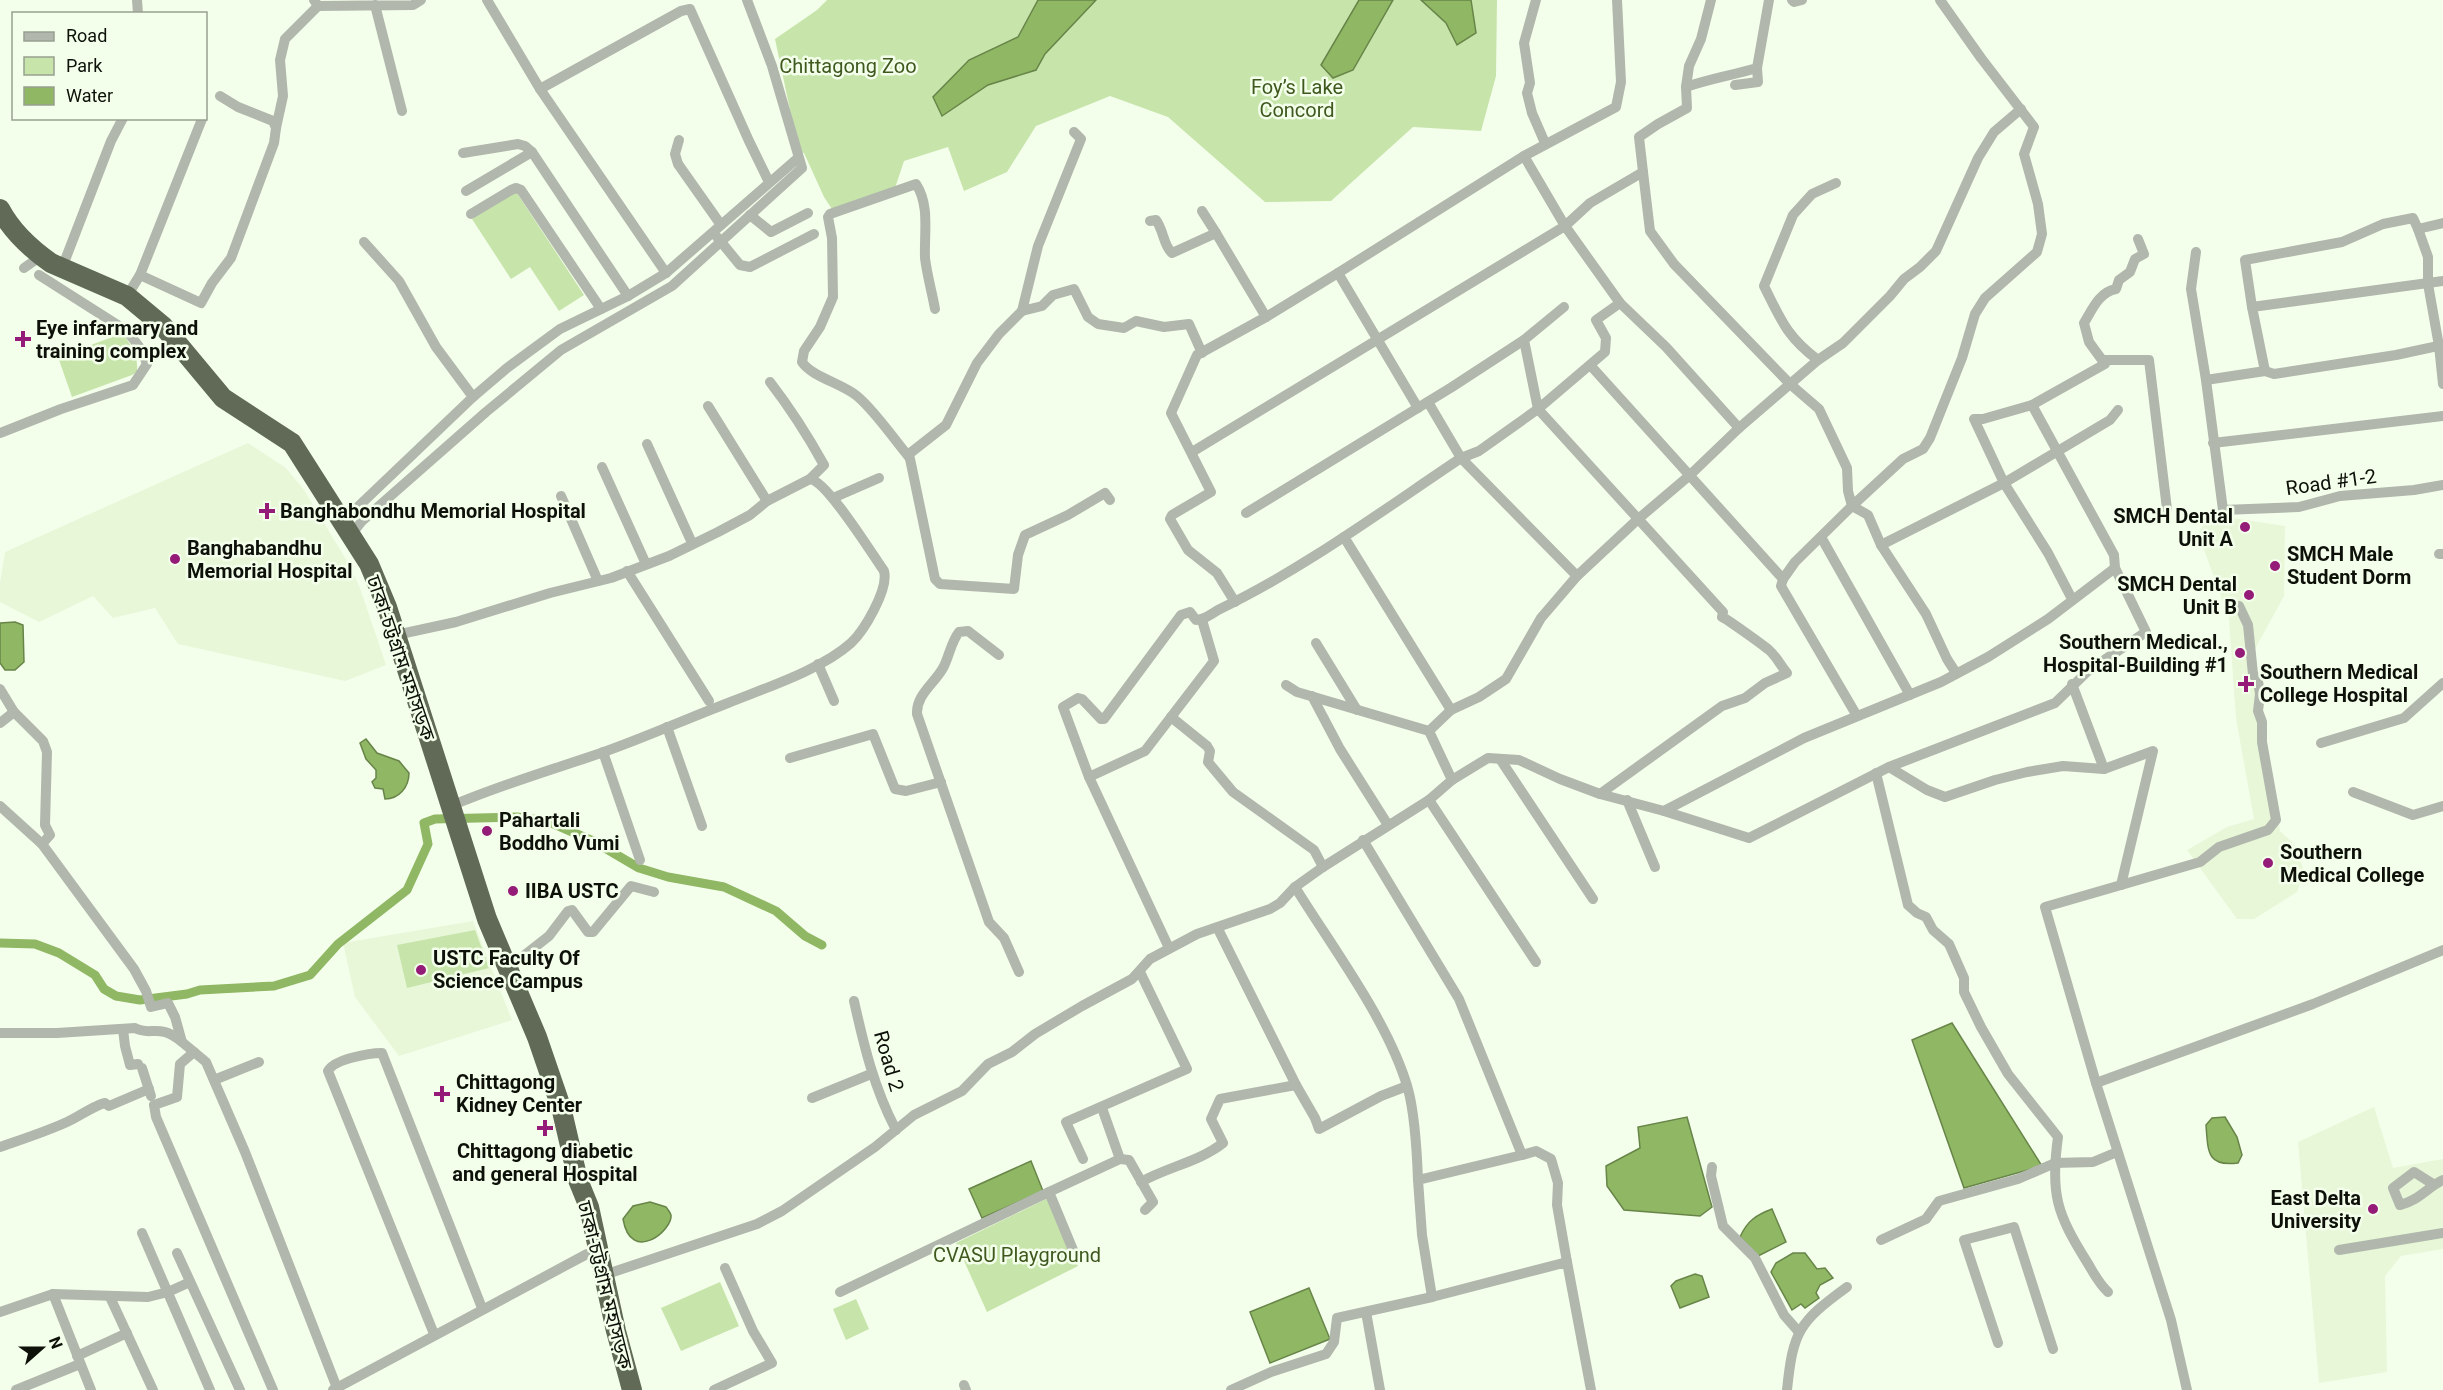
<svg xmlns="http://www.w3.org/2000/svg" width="2443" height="1390" font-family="Roboto,'Noto Sans Bengali',sans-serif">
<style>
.built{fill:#e7f7d8}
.green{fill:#c7e4ab}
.water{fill:#8fb764;stroke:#688549;stroke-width:1.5}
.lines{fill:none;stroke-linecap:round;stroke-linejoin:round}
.canal{stroke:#8fb764;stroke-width:9}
.street{stroke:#b1b7ad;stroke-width:10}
.highway{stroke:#606a56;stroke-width:20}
.poi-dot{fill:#941b77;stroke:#f4ffeb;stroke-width:2}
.labels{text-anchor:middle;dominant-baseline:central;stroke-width:5;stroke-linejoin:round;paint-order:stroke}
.park-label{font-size:20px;fill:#3e581e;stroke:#f4ffeb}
.poi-label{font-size:20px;font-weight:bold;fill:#0d1109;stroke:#f4ffeb;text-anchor:start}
.street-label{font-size:20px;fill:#0d1109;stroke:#f4ffeb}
</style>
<rect width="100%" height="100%" fill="#f4ffeb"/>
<g class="built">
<path d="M248,443L286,468L304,490L350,566L360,588L386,665L345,681L178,644L155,608L113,618L93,596L39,622L0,602V583L5,552Z"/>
<path d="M2219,516L2285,526L2284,596L2255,649L2266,743L2280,831L2294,844L2304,871L2297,892L2254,919H2237L2187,850L2227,827L2254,819L2236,718L2229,619L2198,533L2204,524Z"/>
<path d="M473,921L512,1020L399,1056L355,997L343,943Z"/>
<path d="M2374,1107L2393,1168L2443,1159V1249L2401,1256L2385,1276L2387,1372L2319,1383L2298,1142Z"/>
</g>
<g class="green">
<path d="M827,0H1497L1496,76L1481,131L1413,127L1331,201L1265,202L1168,117L1110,96L1036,126L1007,172L964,191L948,147L904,161L895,188L836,215L824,197L804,153L799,152L775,39L817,10Z"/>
<path d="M515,190L584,295L559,311L530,267L511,279L472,219Z"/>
<path d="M118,335L124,336C133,347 138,357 137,372L132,375L72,397L58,357Z"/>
<path d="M475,930L489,968L407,988L397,945Z"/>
<path d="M1048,1198L1078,1266L987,1312L956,1243Z"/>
<path d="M720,1282L739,1326L681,1351L661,1308Z"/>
<path d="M856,1299L869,1329L846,1340L833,1309Z"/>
</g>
<g class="water">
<path d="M1038,0H1096L1045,54L1036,70L988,85L942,116L933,97L969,60L1018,37Z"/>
<path d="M1359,0H1393L1353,70L1333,78L1321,65Z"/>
<path d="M1421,0H1471L1476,33L1457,45L1446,23Z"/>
<path d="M15,622L23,625L24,662L15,670H5L0,663V623Z"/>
<path d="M366,739L377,753L399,761L409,773C409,787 399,799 385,799L383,789L375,788L372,782L376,778V770L366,759L360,743Z"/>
<path d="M1952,1023L2042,1166L1964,1188L1912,1040Z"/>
<path d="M1687,1117L1712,1207L1700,1216L1624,1210L1607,1186L1606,1166L1640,1148L1638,1127Z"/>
<path d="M2225,1117L2237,1137L2242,1155L2238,1163C2207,1167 2208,1152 2206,1125L2212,1118Z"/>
<path d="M1031,1161L1043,1191L982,1218L969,1189Z"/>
<path d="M650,1202L666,1207C667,1208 671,1214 671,1215C673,1230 631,1265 623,1219L633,1206Z"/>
<path d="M1772,1209L1786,1242L1758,1256L1740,1237C1747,1221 1756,1215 1772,1209Z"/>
<path d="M1793,1253H1805L1817,1269L1825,1268L1833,1278L1820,1285L1816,1293L1819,1298L1805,1308L1801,1304L1792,1310L1771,1272L1776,1263Z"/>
<path d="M1695,1274L1702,1276L1709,1297L1680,1308L1671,1286L1676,1281Z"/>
<path d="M1309,1288L1330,1339L1270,1363L1250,1312Z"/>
</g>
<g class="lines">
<path class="canal" d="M0,943L35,944L59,953L95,975L104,989L116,996L140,1000L187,994L200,990L274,986L310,975L338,944L407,890L428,844L424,823L435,819L517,817L547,821L593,841L639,868L668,877L724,887L776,911L805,936L822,945"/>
<g class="street">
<path d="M137,0L138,14"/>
<path d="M314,0L318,6L413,5L421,0"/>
<path d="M487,0L540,89L681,11L690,9L749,141L769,182"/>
<path d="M1536,0L1524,43L1530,83L1527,93L1532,113L1545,143"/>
<path d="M1792,0L1794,2L1802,0"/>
<path d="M375,5L402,111"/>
<path d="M1735,85L1758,82L1757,68"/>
<path d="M1686,87L1689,66L1701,39L1711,0"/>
<path d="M540,89L666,273"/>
<path d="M276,128L283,96L280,60L285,39L318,6"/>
<path d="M1074,132L1081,139L1038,246L1022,311L1042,306L1053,295L1074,289L1088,317L1098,324L1124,328L1136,321L1164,327L1189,324L1202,353"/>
<path d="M679,140L675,154L678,164L721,225"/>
<path d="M463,153L518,144L525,146L532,152L628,296"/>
<path d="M1643,172L1650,231L1674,264L1790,384L1819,409L1847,468L1848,491L1852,506L1903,459L1923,449L1930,438L1962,358L1975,314L1985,298L2037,252L2042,234L2038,204L2024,154L2034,127L1981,58L1940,0"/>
<path d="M466,191L532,152"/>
<path d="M471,214L511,190L516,188L521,190L601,309"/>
<path d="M750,215L771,232L808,213"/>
<path d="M1150,221L1156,220C1164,231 1163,245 1172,253L1216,233L1202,211"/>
<path d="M2443,223L2418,229L2428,257V284L2439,346L2443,384"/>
<path d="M1216,233L1266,317"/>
<path d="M717,237L740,265L750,267L814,234"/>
<path d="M364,242L399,281L436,347L473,397"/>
<path d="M2196,252L2191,289L2206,380L2223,510L2299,507L2340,496L2414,490L2443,485"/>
<path d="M24,268L41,256"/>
<path d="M62,268L111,141L123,118"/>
<path d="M1338,273L1524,156L1616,107L1621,82L1617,0"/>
<path d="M140,275L201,303L212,283L231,258L274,143L276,128L273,121L238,107L220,96"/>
<path d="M127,296L140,275L202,119"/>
<path d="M1564,307L1524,340L1538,409L1605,352L1606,338L1596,320L1620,303"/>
<path d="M2252,307L2245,260L2342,242L2383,224L2413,218L2418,229"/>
<path d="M1022,311L999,334L977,363L946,425L909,454L935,579L940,584L1014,589L1018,555L1025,535L1068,515L1105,493L1110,500"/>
<path d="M1818,360C1787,337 1781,320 1764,286L1793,215L1812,194L1836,183"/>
<path d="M2104,360H2149L2167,509"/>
<path d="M1591,366L1783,579L1781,586L1857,716"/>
<path d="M2265,371L2252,307L2443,281"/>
<path d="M2206,380L2265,371L2274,374L2396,355L2443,345"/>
<path d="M1428,402L1461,458L1577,576"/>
<path d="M2032,405L2105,364L2089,342L2084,323C2092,310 2099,292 2116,289L2119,280L2130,272L2135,259L2144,254L2138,239"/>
<path d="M708,406L767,501"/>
<path d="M1739,428L1666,347L1620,303L1565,226L1590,203L1643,172L1639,137L1658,124L1687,108L1686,87C1709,79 1733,75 1757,68L1769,0"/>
<path d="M0,433L61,409L133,385L147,364L141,349L127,331L39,275"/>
<path d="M2213,443L2443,416"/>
<path d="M647,444L692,543"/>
<path d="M1192,452L1565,226L1524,156"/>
<path d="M909,457C893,438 875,411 857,396C841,383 812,377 802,362L804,351L820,327L833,297L832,238L828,217L830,214L916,184C930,205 924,233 925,258C927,275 932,292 935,309"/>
<path d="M602,467L646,564"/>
<path d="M561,496L598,581"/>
<path d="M833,498L879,478"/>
<path d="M1246,513L1452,387L1524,340"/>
<path d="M342,522L473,397L507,368L560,329L628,296L666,273L798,158"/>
<path d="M351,535L362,521L486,412L561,350L672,286L802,168L772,66L747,0"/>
<path d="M1344,537L1451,710"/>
<path d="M1821,537L1910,695"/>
<path d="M1881,545L2004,483L2110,420L2118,410"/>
<path d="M2439,554H2443"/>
<path d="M627,571L709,701"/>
<path d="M1783,579L1795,562L1852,506L1868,515L1881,545L1926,614L1947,659L1956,673"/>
<path d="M1235,602L1217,573L1188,550L1170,519L1172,515L1211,492L1171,413L1197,355L1266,317L1338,273L1418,408"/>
<path d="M396,635L456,622L550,593L611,578L669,556L718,532L750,515L767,501L810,479L824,465C808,436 790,408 770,382"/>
<path d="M1316,643L1357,710"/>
<path d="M999,655L968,631L959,632C951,642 949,657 943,668C934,684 916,695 917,714L989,922L1004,938L1019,972"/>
<path d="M818,664L834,701"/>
<path d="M2072,684L2104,769"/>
<path d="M1286,685L1297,692L1429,731"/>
<path d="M0,689L14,712L43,741L47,752L45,825L50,835L42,844L134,969L146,991L151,1007L168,1003L175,1017L182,1042L206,1062L245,1152L337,1388"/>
<path d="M1312,696L1340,749L1388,825"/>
<path d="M1171,717L1207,746L1210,751L1208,762L1233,792L1314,850L1323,867"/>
<path d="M0,723L14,712"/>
<path d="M667,727L702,826"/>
<path d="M2321,743L2404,718L2443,683"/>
<path d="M603,752L640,860"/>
<path d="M790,758L873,734L895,789L906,791L941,782"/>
<path d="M1500,759L1593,899"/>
<path d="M1889,767L1927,790L1945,797L1995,780L2027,772L2063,766L2104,769L2153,751L2121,885L2045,907L2096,1083L2171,1320L2187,1390"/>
<path d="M1876,773L1908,905L1917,913L1926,917L1933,930L1949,944L1964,978V992L1981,1027L2008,1074L2058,1137C2050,1194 2057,1214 2087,1262C2093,1272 2099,1284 2108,1292"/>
<path d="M1089,777L1145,751L1214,661L1202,620"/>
<path d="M1452,780L1429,731L1451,710L1479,697L1506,679L1541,618L1577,576L1637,520L1690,475L1739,428L1818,360L1843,343L1890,296L1904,279L1920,267L1936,251L1978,158L1994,132L2021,109"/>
<path d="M2353,792L2413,815L2443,806"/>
<path d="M1429,800L1536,962"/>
<path d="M1627,800L1655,867"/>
<path d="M0,806L42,844"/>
<path d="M451,806C500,785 551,770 601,753C644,738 686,719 728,703C765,688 821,670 851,643C864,631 889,589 884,571C872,554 827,481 810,479"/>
<path d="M1664,811L1804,738L1941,682L1988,657L2048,619L2115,568L2114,555L2032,405L1983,419H1974L2004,483L2048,553L2072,599"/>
<path d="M1363,840L1459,999L1522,1155L1418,1180L1422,1235L1432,1297"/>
<path d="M2121,885L2200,862L2219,847L2268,830L2276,820L2262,742V722L2258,711L2260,694L2258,681L2253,674L2248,625L2239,606"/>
<path d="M1295,887C1332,947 1389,1022 1408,1089C1415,1115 1417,1153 1418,1180"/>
<path d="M1218,929L1296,1085L1315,1118L1319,1129L1381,1096L1407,1086"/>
<path d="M1169,948L1089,777L1063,707L1078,698L1082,699L1101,719H1104L1181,615L1190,612L1196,620C1205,620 1212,613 1220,609C1305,568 1383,510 1461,458L1479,451L1538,409L1723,612L1722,617C1727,619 1763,645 1769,650C1776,656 1781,666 1787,673L1765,683L1745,698L1722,706L1600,794"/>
<path d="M508,968L549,936L568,911L572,910L588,932H593L631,886L654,892"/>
<path d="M854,1001C864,1046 874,1088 896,1130"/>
<path d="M123,1029L125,1046L130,1065L138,1064"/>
<path d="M0,1033H57L135,1028C151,1037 158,1022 182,1042"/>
<path d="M194,1052L180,1064L177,1097L154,1105L156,1117L273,1390"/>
<path d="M142,1068L151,1096"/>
<path d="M214,1080L259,1062"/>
<path d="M2096,1083L2313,1004L2443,950"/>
<path d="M812,1098L871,1074"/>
<path d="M1102,1108L1120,1159"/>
<path d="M0,1147C23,1139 45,1132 67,1122C78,1117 95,1105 105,1103L109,1106L149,1089"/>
<path d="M1522,1155L1536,1151L1551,1159L1558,1183L1557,1205L1567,1262"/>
<path d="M1083,1159L1066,1122L1187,1069L1140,972"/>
<path d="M1712,1167L1711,1176L1723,1226L1755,1258L1784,1315L1798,1331"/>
<path d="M1141,1182C1167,1167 1199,1162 1223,1143L1211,1119L1220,1099L1296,1085"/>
<path d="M2433,1184L2414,1172L2393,1188L2400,1205C2418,1201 2428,1187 2443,1180"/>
<path d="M142,1233L210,1390"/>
<path d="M1881,1240L1926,1219L1939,1201L2018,1179L2055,1163L2093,1162L2117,1152"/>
<path d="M1073,1250L1049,1192L1120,1159L1129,1160L1153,1202L1145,1210"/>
<path d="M2339,1250L2443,1233"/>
<path d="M177,1253L240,1390"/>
<path d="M604,1275L757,1224L782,1211L875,1147L914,1115L962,1091L988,1064L1012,1052L1035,1034L1082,1006L1132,979L1150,959L1197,934L1270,909L1280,903L1295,887L1323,867L1429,800L1452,780L1488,758L1519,760L1560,779L1600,794L1664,811L1749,838L1889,767L2055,703L2088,671L2146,632L2115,568"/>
<path d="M840,1292L1049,1192"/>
<path d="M53,1294L91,1390"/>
<path d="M110,1297L153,1390"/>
<path d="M0,1312L53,1294L148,1297L168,1292L190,1282"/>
<path d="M1366,1312L1380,1390"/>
<path d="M434,1334L328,1071C334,1059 370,1053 382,1053L482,1308"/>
<path d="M1998,1343L1964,1240L2014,1227L2053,1349"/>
<path d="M77,1356L127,1333"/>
<path d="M964,1385L966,1390"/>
<path d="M16,1390L80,1364"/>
<path d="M333,1390L587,1254"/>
<path d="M714,1390L772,1363L753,1331L725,1268"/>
<path d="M1231,1390L1271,1372L1326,1354L1334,1342L1337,1318L1432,1297L1567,1262L1591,1390"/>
<path d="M1787,1390C1793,1331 1799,1322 1847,1287"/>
</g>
<path class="highway" d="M0,209C12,232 31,249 51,263L127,296L163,326L223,398L292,443L369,564L387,607L487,919L537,1037L561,1107L578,1180L589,1207L616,1331L632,1390"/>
</g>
<g class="poi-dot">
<path d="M20 330h6v6h6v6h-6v6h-6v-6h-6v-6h6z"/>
<path d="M264 502h6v6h6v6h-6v6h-6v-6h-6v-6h6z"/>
<circle cx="2245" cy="527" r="6"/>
<circle cx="175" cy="559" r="6"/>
<circle cx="2275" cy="566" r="6"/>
<circle cx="2249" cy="595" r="6"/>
<circle cx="2240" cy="653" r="6"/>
<path d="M2243 675h6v6h6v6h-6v6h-6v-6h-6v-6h6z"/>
<circle cx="487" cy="831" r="6"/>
<circle cx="2268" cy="863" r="6"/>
<circle cx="513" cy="891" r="6"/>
<circle cx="421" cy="970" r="6"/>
<path d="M439 1085h6v6h6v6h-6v6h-6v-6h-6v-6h6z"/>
<path d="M542 1119h6v6h6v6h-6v6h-6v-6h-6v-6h6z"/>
<circle cx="2373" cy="1209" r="6"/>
</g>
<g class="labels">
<g class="park-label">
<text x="848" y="66">Chittagong Zoo</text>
<text x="1297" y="87">Foy’s Lake<tspan x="1297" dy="23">Concord</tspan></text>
<text x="1017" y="1255">CVASU Playground</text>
</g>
<g class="poi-label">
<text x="36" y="328">Eye infarmary and<tspan x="36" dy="23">training complex</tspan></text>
<text x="280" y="511">Banghabondhu Memorial Hospital</text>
<text x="2233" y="516" text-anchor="end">SMCH Dental<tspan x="2233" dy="23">Unit A</tspan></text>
<text x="187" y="548">Banghabandhu<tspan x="187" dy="23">Memorial Hospital</tspan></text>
<text x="2287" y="554">SMCH Male<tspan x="2287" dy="23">Student Dorm</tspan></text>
<text x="2237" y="584" text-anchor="end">SMCH Dental<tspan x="2237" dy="23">Unit B</tspan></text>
<text x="2228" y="642" text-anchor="end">Southern Medical.,<tspan x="2228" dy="23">Hospital-Building #1</tspan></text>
<text x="2260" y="672">Southern Medical<tspan x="2260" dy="23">College Hospital</tspan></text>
<text x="499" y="820">Pahartali<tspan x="499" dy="23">Boddho Vumi</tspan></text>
<text x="2280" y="852">Southern<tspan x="2280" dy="23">Medical College</tspan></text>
<text x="525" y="891">IIBA USTC</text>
<text x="433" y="958">USTC Faculty Of<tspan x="433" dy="23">Science Campus</tspan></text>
<text x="456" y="1082">Chittagong<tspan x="456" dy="23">Kidney Center</tspan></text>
<text x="545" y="1151" text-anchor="middle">Chittagong diabetic<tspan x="545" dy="23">and general Hospital</tspan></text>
<text x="2361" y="1198" text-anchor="end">East Delta<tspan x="2361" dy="23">University</tspan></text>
</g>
<g class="street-label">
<text transform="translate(2331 482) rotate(-8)">Road #1-2</text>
<text transform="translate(401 658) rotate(71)">ঢাকা-চট্টগ্রাম মহাসড়ক</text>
<text transform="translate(889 1061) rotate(74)">Road 2</text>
<text transform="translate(605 1285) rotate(76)">ঢাকা-চট্টগ্রাম মহাসড়ক</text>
</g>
</g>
<rect x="12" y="12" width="195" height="108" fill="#f4ffeb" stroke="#98a091" stroke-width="1.5"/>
<rect x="24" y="32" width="30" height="9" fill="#b1b7ad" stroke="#98a091" stroke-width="1.5"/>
<text x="66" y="42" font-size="18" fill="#0d1109">Road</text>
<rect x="24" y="57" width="30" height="18" fill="#c7e4ab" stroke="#98a091" stroke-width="1.5"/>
<text x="66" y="72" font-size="18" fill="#0d1109">Park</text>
<rect x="24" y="87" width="30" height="18" fill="#8fb764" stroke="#98a091" stroke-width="1.5"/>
<text x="66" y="102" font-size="18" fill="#0d1109">Water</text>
<g transform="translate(42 1348) rotate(69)" stroke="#f4ffeb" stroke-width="4.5" paint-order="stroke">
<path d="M0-4.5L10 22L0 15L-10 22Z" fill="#0d1109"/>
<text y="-9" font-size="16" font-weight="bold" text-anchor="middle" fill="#0d1109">N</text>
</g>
</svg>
